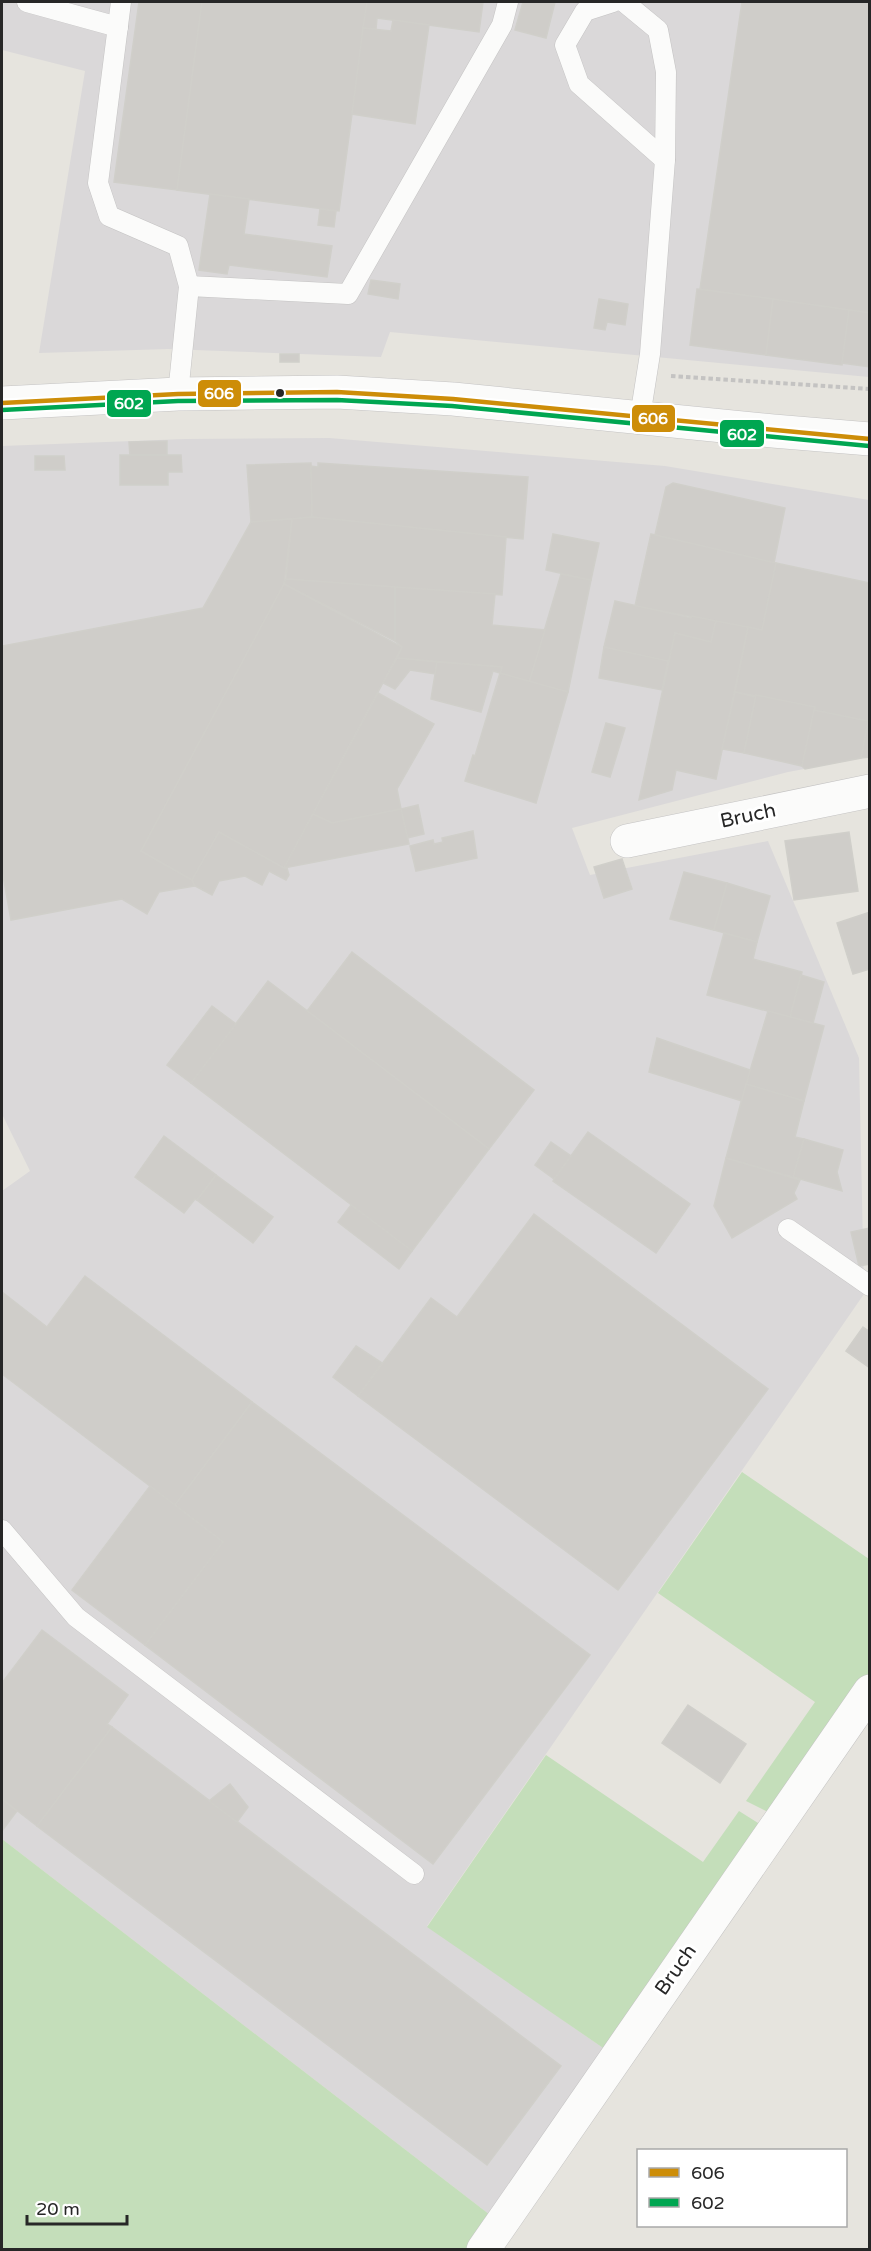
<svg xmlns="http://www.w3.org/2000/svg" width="871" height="2251" font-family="'Varela Round',sans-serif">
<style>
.industrial{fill:#dad8d9}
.green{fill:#c4deba}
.building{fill:#cfcdc9;stroke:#d0cfca;stroke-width:1.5}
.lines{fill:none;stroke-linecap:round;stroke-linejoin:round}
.service-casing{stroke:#c4c3c3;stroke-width:21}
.minor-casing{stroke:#c4c3c3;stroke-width:34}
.secondary-casing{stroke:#c4c3c3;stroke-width:34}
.path{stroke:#c4c3c2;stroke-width:4;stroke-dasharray:4.5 3;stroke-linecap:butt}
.service{stroke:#fbfbfa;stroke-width:20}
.minor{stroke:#fbfbfa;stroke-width:33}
.secondary{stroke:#fbfbfa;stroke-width:33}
.bus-1-casing{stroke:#fff;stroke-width:9}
.bus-2-casing{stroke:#fff;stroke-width:9}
.bus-1{stroke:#cd8d08;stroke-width:4.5}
.bus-2{stroke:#00a651;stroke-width:4.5}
.bus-dot{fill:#272727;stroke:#fff;stroke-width:2}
.labels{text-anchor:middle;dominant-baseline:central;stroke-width:6;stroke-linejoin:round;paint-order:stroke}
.street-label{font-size:20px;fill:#272727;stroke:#fff}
.line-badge{stroke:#fff;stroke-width:2}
.badge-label{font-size:16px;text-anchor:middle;font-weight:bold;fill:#fff}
</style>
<rect width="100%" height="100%" fill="#e6e4de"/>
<g class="industrial">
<path d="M2,2H869V377L390,332L381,357L168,349L39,353L85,71L2,50Z"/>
<path d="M329,438L665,466L869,500V757L788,772L572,828L590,875L768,841L859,1058L864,1294L427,1926L609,2052L494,2218L2,1839V1191L30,1171L2,1114V446L185,439Z"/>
</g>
<g class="green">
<path d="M742,1472L869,1559V1690L777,1813L766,1811L746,1801L815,1702L658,1593Z"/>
<path d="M546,1755L703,1862L739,1811L766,1828L609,2052L427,1927Z"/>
<path d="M2,1839L494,2218L471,2249H2Z"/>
</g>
<g class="building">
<path d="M139,2H202L177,190L114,182Z"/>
<path d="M202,2H367L339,211L177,190Z"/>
<path d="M367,2H483L479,32L377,18L376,29L363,28Z"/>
<path d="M523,2H555L546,38L515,30Z"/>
<path d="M742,2H870V313L700,289Z"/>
<path d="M393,20L429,25L415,124L352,114L363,28L391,31Z"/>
<path d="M210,194L249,199L244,234L332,246L327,277L229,265L227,274L199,270Z"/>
<path d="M320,209L336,211L334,227L318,225Z"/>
<path d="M371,280L400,284L398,299L368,294Z"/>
<path d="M697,289L773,299L766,355L690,345Z"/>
<path d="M599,299L628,304L625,325L607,322L605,330L594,328Z"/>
<path d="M773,299L849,310L842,365L766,355Z"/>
<path d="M849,310L870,313V367L842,363Z"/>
<rect x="280" y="354" width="19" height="8"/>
<path d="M167,441V455L130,456L129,442Z"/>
<path d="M120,455H181L182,472H168V485H120Z"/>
<path d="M35,456H64L65,470H35Z"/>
<path d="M311,463L312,517L251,522L247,465Z"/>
<path d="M318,463L528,477L523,539L312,517L311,466L318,467Z"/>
<path d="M673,483L785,508L774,563L655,535L666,487Z"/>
<path d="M312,517L506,537L502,595L286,579L292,519Z"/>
<path d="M292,519L284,584L141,851L192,880L195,886L159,892L147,914L122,899L11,920L2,870V646L203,608L251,522Z"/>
<path d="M553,534L599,543L591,580L546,570Z"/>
<path d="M651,534L776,563L762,630L635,606Z"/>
<path d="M776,563L870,583V757L861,758L868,721L814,710L815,707L735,692L748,627L762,630Z"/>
<path d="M561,574L591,580L568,692L529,682Z"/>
<path d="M286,579L395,587V641L284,584Z"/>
<path d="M284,584L402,647L284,868L219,832L192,880L141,851Z"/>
<path d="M395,587L495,594L492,625L545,630L529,682L500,673L502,667L397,658L402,647L395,641Z"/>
<path d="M615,601L691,618L692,616L716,621L711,642L675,633L669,662L604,647Z"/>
<path d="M716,621L748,627L716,779L676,770L672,790L639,800L675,633L711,642Z"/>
<path d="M604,647L668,661L662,690L599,678Z"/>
<path d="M397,658L437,662L435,674L410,670L395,689L383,683Z"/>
<path d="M437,662L502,667L500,673L493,671L481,712L431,699Z"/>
<path d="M500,673L568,692L536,803L465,781L473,755L475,756Z"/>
<path d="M735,692L756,697L744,753L722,749Z"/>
<path d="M378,693L434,724L397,789L401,809L332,823L313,814Z"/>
<path d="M756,695L815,707L802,766L744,753Z"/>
<path d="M814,710L868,721L861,758L805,769L802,766Z"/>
<path d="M606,723L625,728L610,777L592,772Z"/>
<path d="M418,805L424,834L407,838L401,809Z"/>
<path d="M401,809L409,844L284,868L313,814L332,823Z"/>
<path d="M473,831L477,858L416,871L410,846L433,840L434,844L443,842L442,838Z"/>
<path d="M219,832L284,868H287L289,875L286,880L269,871L262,885L245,876L219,881L212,895L195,886L192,880Z"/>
<path d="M849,832L858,891L794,900L785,841Z"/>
<path d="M622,859L632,889L604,898L594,867Z"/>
<path d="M684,872L727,883L714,930L670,919Z"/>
<path d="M727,883L770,896L757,942L714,930Z"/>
<path d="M870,912V969L853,974L837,923Z"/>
<path d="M724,933L757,942L753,959L802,972L790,1017L707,995Z"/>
<path d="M352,952L534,1090L489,1149L307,1011Z"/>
<path d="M801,975L824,982L813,1023L790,1017Z"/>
<path d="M268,981L489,1149L412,1251L191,1083Z"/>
<path d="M212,1006L236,1024L191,1083L167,1065Z"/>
<path d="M768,1011L824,1026L804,1101L746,1084Z"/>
<path d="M657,1038L750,1070L742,1101L649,1072Z"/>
<path d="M746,1084L804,1101L795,1137L804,1139L793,1177L726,1158Z"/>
<path d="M588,1132L690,1204L656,1253L553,1181Z"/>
<path d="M164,1136L216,1175L197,1200L195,1199L184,1213L135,1177Z"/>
<path d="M804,1139L843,1150L837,1172L842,1191L793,1177Z"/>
<path d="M551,1142L571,1156L554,1179L535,1165Z"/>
<path d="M726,1158L800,1180L794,1193L797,1199L732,1238L714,1206Z"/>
<path d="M216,1175L273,1217L253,1243L197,1200Z"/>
<path d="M351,1205L412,1251L399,1269L338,1222Z"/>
<path d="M534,1214L768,1389L618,1590L358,1396L431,1298L457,1317Z"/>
<path d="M870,1228V1264L859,1266L851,1232Z"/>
<path d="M85,1276L252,1402L175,1505L2,1374V1292L47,1327Z"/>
<path d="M863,1327L870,1332V1368L846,1351Z"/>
<path d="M356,1346L382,1363L358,1396L333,1377Z"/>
<path d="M252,1402L590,1655L433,1864L145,1645L223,1542L175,1505Z"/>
<path d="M150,1486L223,1542L145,1645L72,1590Z"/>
<path d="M42,1630L128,1695L107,1724L112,1727L37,1826L2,1799V1683Z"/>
<path d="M688,1705L746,1744L720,1783L662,1743Z"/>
<path d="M112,1727L561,2066L487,2165L37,1826Z"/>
<path d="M230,1784L248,1807L237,1822L209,1801Z"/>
<path d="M2,1799L17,1811L2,1831Z"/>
</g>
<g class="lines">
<g class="service-casing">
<g id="service">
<path d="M27,2L118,27"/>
<path d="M121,2L98,183L109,216L178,246L189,286"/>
<path d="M613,2L585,11L565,45L579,84L665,160"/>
<path d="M624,2L658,30L666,72L665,160L650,354L640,417"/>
<path d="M178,394L189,286L348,294L502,25L508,2"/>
<path d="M788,1229L870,1286"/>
<path d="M2,1530L76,1617L414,1874"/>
</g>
</g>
<g class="minor-casing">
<g id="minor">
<path d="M627,841L870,791"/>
<path d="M483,2250L870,1691"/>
</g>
</g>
<g class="secondary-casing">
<path id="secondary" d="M2,403L178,394L337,392L453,399L773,431L870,439"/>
</g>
<path class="path" d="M671,376L870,389"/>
<use href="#service" class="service"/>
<use href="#minor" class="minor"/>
<use href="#secondary" class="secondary"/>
<g class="bus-1-casing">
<path id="bus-1" d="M2,403L178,394L337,392L453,399L870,439"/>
</g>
<g class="bus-2-casing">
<path id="bus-2" d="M2,410L178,401L337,400L452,406L869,446"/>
</g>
<use href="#bus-1" class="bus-1"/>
<use href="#bus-2" class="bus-2"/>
</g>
<circle class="bus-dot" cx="280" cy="393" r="5"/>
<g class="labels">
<g class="street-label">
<text transform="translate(748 816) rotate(-12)">Bruch</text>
<text transform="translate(676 1970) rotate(-55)">Bruch</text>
</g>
</g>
<g class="line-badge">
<rect x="197" y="379" width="45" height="29" rx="6" fill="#cd8d08"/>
<rect x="106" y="389" width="46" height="29" rx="6" fill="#00a651"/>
<rect x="631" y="404" width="45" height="29" rx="6" fill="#cd8d08"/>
<rect x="719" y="419" width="46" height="29" rx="6" fill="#00a651"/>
</g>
<g class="badge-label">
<text x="219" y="399">606</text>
<text x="129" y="409">602</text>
<text x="653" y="424">606</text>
<text x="742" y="440">602</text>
</g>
<rect width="871" height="2251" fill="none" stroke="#272727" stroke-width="6"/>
<rect x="637" y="2149" width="210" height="78" fill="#ffffff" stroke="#a9a9a9" stroke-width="1.5"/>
<rect x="649" y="2168" width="30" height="9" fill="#cd8d08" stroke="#a9a9a9" stroke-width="1.5"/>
<text x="691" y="2179" font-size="18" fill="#272727">606</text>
<rect x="649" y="2198" width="30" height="9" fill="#00a651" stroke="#a9a9a9" stroke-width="1.5"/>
<text x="691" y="2209" font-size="18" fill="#272727">602</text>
<path d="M27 2215v9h100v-9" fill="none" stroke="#272727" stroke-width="3"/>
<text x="36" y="2215" font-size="18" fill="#272727" stroke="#ffffff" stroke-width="4.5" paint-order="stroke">20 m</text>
</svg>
